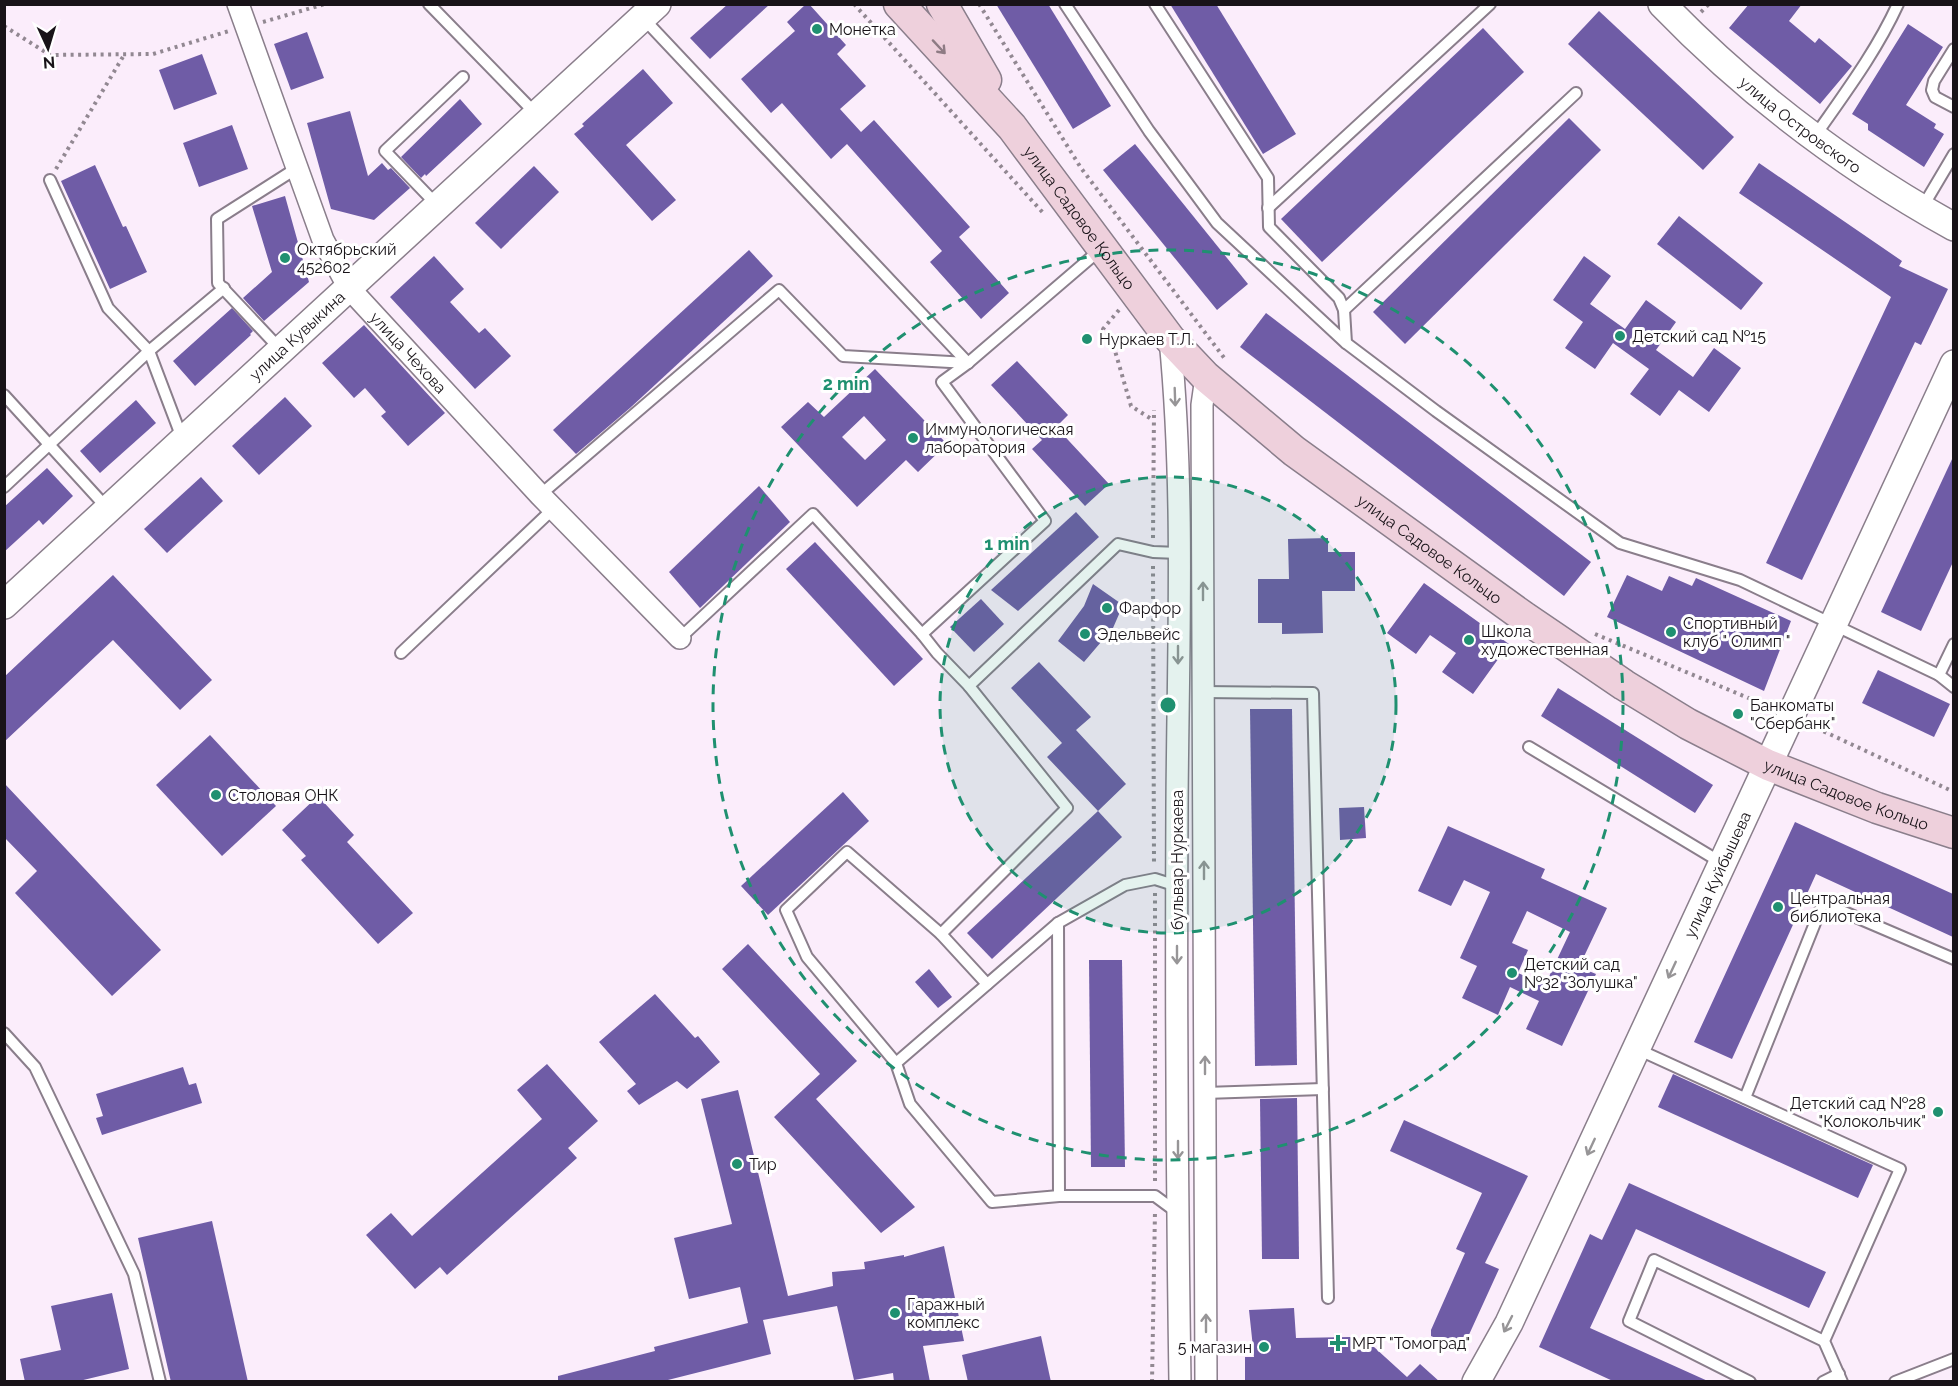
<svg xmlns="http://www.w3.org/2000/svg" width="1958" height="1386" font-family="Raleway,sans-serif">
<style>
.building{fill:#6f5ca6;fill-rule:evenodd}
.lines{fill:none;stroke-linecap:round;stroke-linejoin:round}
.service-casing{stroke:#8a7e8b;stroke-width:14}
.minor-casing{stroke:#8a7e8b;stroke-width:24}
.tertiary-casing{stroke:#8a7e8b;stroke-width:30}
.secondary-casing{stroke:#8a7e8b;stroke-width:33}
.path{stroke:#928892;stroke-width:4;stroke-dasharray:3 4.5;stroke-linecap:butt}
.service{stroke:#fff;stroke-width:10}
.minor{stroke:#fff;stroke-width:21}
.tertiary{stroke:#fff;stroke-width:27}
.secondary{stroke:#eed0dc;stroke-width:30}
.oneway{stroke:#8e7b84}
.oneway2{stroke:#979597}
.ring{fill:none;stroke:#1f9070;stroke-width:3;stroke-dasharray:10 8}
.poi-dot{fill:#1f9070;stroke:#fff;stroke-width:2}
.labels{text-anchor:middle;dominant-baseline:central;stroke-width:6;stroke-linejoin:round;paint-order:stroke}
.poi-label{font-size:16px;fill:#181318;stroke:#fff;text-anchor:start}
.street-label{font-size:16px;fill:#181318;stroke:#fff}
.centre{fill:#1f9070;stroke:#fff;stroke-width:3}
.ring-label{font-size:18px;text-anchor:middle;font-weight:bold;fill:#1f9070;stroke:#fff;stroke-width:6;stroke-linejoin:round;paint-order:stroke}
</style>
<rect width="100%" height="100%" fill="#fbedfb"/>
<g class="building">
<path d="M728,4H770L710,59L690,38Z"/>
<path d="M806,4H809L846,45L837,54L866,86L840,109L861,132L874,120L970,227L959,237L1009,293L981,319L930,262L942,251L847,144L831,159L782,103L771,113L741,79L795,31L787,22Z"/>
<path d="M996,4H1048L1111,106L1073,129Z"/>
<path d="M1170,4H1216L1296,134L1263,154Z"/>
<path d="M1749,4H1802L1789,21L1815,43L1819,38L1852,66L1820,104L1729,28Z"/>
<path d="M1599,11L1734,137L1703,170L1568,44Z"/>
<path d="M1908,24L1943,47L1906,105L1936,124L1934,128L1944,134L1924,167L1868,130V124L1852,114Z"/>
<path d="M1483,28L1524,72L1322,262L1281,219Z"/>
<path d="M307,32L324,78L291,90L274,44Z"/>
<path d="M202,54L217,94L174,110L159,70Z"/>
<path d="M643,69L673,103L626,145L676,200L652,221L574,134L584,126L582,124Z"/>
<path d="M460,99L482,124L426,176L425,174L421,178L401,157Z"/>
<path d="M350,111L368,176L382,163L388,170L391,168L410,188L374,220L331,209L307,123Z"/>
<path d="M1569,118L1601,150L1405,344L1373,312Z"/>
<path d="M232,125L248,169L199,187L183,143Z"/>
<path d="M1135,144L1248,284L1217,310L1103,170Z"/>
<path d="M1759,163L1902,261L1899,266L1948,289L1921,345L1915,342L1802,580L1766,563L1891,297L1739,193Z"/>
<path d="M95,165L123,227L126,226L147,272L110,289L61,181Z"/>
<path d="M534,166L559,192L501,249L475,223Z"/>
<path d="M285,196L309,282L264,321L243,298L272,272L252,206Z"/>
<path d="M1679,216L1763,283L1741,310L1657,244Z"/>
<path d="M749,250L773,276L630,408L576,454L553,430Z"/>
<path d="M434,256L464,289L450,302L479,333L485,328L511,356L475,389L390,297Z"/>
<path d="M1584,256L1611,276L1590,304L1625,329L1646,300L1676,322L1656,350L1693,377L1714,348L1741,368L1709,412L1679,390L1660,416L1630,394L1649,369L1613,343L1595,369L1565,348L1583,322L1553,300Z"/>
<path d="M232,308L253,331L250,334L251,335L195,386L173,361Z"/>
<path d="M1266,313L1591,562L1564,596L1240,347Z"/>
<path d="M364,325L445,413L408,446L381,416L386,412L365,388L354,398L322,363Z"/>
<path d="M1017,361L1068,415L1056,427L1109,484L1085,506L1032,449L1042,440L991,385Z"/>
<path d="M875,369L947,444L918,472L906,460L857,507L781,427L808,402L824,417ZM864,416L886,440L865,460L842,437Z"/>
<path d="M285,397L312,426L259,475L232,446Z"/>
<path d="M136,400L156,423L100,473L80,451Z"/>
<path d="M1953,457V562L1921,631L1881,612Z"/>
<path d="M47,468L73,496L43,525L39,520L4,552V507Z"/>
<path d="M201,477L223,501L167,553L144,529Z"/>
<path d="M759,486L790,522L700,608L669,572Z"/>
<path d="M1076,512L1099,537L1018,611L991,590Z"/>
<path d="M1328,538V552H1355V591H1322L1323,633L1282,634V623H1258V579H1289L1288,539Z"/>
<path d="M815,542L923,659L894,686L786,569Z"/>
<path d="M113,575L212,680L180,710L113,640L4,742V677Z"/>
<path d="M1627,575L1662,591L1669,576L1692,586L1696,578L1791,621L1764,691L1607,617Z"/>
<path d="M1424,583L1509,644L1473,694L1442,672L1456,653L1430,635L1416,654L1387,633Z"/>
<path d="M1093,584L1123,605L1113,628L1084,662L1058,641L1084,606Z"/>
<path d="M981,599L1004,624L974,652L950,627Z"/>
<path d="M1039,662L1091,717L1076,730L1126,784L1098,811L1047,757L1062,743L1011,688Z"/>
<path d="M1878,670L1950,704L1934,737L1862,703Z"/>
<path d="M1558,688L1713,785L1695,813L1541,716Z"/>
<path d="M1250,709H1292L1297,1065L1255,1066Z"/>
<path d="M210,735L276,806L222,856L156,785Z"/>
<path d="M4,783L161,950L112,996L15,893L37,871L4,837Z"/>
<path d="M843,792L869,821L768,915L741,886Z"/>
<path d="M318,796L354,835L347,842L413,913L378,944L301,860L306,856L282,830Z"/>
<path d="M1364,807L1366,838L1340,840L1339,808Z"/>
<path d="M1098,811L1122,837L992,959L967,933Z"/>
<path d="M1795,822L1953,894V937L1816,874L1732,1059L1694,1042Z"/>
<path d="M1448,826L1545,869L1541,878L1607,908L1579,967L1596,974L1562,1046L1526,1029L1539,1001L1510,987L1498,1015L1462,998L1477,966L1460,958L1490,892L1464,880L1451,906L1418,891ZM1527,911L1570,932L1545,985L1518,973L1528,950L1512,943Z"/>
<path d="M748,944L857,1061L816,1099L915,1207L881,1233L774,1117L820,1074L722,969Z"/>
<path d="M1089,960H1122L1125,1167H1091Z"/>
<path d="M929,969L952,997L938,1008L915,982Z"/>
<path d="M655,994L695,1038L698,1036L720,1062L687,1089L677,1081L639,1105L627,1091L636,1084L599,1042Z"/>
<path d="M547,1064L598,1121L568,1148L577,1158L447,1275L440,1267L415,1289L366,1235L391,1213L412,1236L542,1119L517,1090Z"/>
<path d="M183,1067L189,1085L196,1083L202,1103L102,1135L96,1118L103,1116L96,1094Z"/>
<path d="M1673,1074L1873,1165L1858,1198L1658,1107Z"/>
<path d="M738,1090L788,1296L833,1286L832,1272L865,1269L864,1262L904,1255V1257L944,1246L964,1341L923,1346L930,1382H894L893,1373L854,1380L837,1306L763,1320L771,1354L660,1382H558V1376L655,1351L654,1347L748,1323L740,1287L689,1299L674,1238L732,1224L701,1099Z"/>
<path d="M1297,1098L1299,1259H1262L1260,1099Z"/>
<path d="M1404,1120L1528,1176L1485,1263L1499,1269L1462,1350L1431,1336V1330L1465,1253L1456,1249L1482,1193L1390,1151Z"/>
<path d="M1629,1183L1826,1272L1809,1308L1636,1229L1590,1328L1710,1382H1615L1539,1347L1590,1234L1602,1240Z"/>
<path d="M212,1221L248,1382H171L138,1238Z"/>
<path d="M112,1293L129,1369L75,1382H25L20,1359L61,1350L51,1306Z"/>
<path d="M1294,1308L1296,1338L1350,1337L1374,1347L1407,1377L1420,1364L1440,1382H1245V1357H1254L1249,1310Z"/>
<path d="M1041,1336L1051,1382H968L962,1355Z"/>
</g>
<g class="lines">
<g class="service-casing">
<g id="service">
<path d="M429,4L537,115"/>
<path d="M1065,4L1149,131L1217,223L1346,343"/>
<path d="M1155,4L1268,178L1269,227L1339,298L1344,310L1346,343L1436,411L1620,543L1740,580L1939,675L1954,687"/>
<path d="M643,18L968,363"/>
<path d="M1954,49L1934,81L1932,90L1935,97L1954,107"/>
<path d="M1815,136C1845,93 1876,52 1898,4"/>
<path d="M50,180L108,308L149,351L182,438"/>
<path d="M438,206L385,151L463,77"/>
<path d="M1268,208L1490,4"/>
<path d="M1922,208L1954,154"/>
<path d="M1344,310L1576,93"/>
<path d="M281,350L218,283L217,219L297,168"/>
<path d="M4,395L107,508"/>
<path d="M4,487L149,351L224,288"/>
<path d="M540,495L779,290L843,356L968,363"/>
<path d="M680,638L813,514L922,634"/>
<path d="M401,653L554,508"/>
<path d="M1939,675L1954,644"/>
<path d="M969,686L937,653L922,634L1045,521L942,382L968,363L1101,249"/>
<path d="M1203,692L1313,693L1328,1298"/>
<path d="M1529,747L1722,863"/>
<path d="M1177,886L1155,879L1125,885L1058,923L896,1063L910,1104L992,1202L1059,1196H1155L1178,1213"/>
<path d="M1058,923L1059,1196"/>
<path d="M987,984L941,934L1067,808L969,686L1118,544L1153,552L1179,553"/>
<path d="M4,1033L35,1067L134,1274L160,1382"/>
<path d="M1637,1049L1900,1169L1824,1341L1842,1382"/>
<path d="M896,1063L807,957L786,910L847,852L941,934"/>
<path d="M1205,1093L1323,1089"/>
<path d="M1745,1098L1823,903L1954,959"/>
<path d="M1750,1382L1629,1321L1654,1260L1824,1341"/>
<path d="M1823,1382L1839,1374"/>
<path d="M1895,1382L1954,1359"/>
</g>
</g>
<g class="minor-casing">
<g id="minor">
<path id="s1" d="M238,4L323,240L349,288L540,495L680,638"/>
<path d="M1170,339C1185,493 1178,650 1177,805C1176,997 1177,1189 1180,1382"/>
<path d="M1206,377L1202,405L1206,1382"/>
</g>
</g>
<g class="tertiary-casing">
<g id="tertiary">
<path id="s2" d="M1662,4C1748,93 1846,167 1954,227"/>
<path id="s3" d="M4,605L657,4"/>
<path id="s4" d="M1476,1382L1509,1323L1954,364"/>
</g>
</g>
<g class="secondary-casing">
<g id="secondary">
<path id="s5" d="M899,4L1012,127L1170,339L1206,377L1294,451L1524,617L1624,685L1688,724L1768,765L1877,808L1954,833"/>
<path d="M942,4L986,80"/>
</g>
</g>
<g class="path">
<path d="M854,4L1045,215"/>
<path d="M979,4L1081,168L1225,359"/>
<path d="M1701,12L1709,4"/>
<path d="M263,22L325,4"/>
<path d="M4,26L50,55L153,54L229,31"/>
<path d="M56,169L124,55"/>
<path d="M1119,310L1103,329L1111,337L1131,406L1153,420"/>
<path d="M1153,538L1154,410"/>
<path d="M1153,566L1154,865"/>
<path d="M1595,634L1770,707"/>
<path d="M1810,725L1954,792"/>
<path d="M1155,893V1183"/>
<path d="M1152,1382L1155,1211"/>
</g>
<use href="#service" class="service"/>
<use href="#minor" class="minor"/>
<use href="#tertiary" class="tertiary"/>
<use href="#secondary" class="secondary"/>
</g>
<defs><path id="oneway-shaft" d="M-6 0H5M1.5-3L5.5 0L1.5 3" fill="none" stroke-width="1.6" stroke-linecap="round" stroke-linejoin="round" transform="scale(1.5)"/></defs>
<use class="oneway" href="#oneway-shaft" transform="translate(939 47) rotate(47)"/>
<g class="oneway2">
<use href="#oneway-shaft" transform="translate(1175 397) rotate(88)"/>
<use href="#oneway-shaft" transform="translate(1203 591) rotate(-90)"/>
<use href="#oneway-shaft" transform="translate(1178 655) rotate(90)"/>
<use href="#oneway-shaft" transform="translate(1204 870) rotate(-90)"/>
<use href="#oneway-shaft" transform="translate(1177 955) rotate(90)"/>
<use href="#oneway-shaft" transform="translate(1672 970) rotate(115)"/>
<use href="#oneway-shaft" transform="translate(1205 1065) rotate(-90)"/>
<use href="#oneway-shaft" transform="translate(1591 1147) rotate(115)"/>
<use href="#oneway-shaft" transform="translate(1178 1150) rotate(90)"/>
<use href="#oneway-shaft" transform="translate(1206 1323) rotate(-90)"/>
<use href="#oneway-shaft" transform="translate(1508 1324) rotate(117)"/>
</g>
<circle cx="1168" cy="705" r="228" fill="#1f9070" fill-opacity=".12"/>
<g class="ring">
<circle cx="1168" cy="705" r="228"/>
<circle cx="1168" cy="705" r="455"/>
</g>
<g class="poi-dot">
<circle cx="817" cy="29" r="6"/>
<circle cx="285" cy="258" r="6"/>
<circle cx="1620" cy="336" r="6"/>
<circle cx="1087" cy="339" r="6"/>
<circle cx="913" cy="438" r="6"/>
<circle cx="1107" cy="608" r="6"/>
<circle cx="1671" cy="632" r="6"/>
<circle cx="1085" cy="634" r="6"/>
<circle cx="1469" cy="640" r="6"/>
<circle cx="1738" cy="714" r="6"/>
<circle cx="216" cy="795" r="6"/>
<circle cx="1778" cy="907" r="6"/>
<circle cx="1512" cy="973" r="6"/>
<circle cx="1938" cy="1112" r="6"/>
<circle cx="737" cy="1164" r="6"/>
<circle cx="895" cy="1313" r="6"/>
<path d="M1335 1334h6v6h6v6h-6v6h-6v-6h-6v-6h6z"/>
<circle cx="1264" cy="1347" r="6"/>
</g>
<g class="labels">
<g class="poi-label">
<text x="829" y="29">Монетка</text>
<text x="297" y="249">Октябрьский<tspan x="297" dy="18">452602</tspan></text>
<text x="1632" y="336">Детский сад №15</text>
<text x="1099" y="339">Нуркаев Т.Л.</text>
<text x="925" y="429">Иммунологическая<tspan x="925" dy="18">лаборатория</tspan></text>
<text x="1119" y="608">Фарфор</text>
<text x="1683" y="623">Спортивный<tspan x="1683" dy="18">клуб " Олимп "</tspan></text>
<text x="1481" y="631">Школа<tspan x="1481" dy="18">художественная</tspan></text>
<text x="1097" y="634">Эдельвейс</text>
<text x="1750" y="705">Банкоматы<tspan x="1750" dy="18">"Сбербанк"</tspan></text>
<text x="228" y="795">Столовая ОНК</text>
<text x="1790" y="898">Центральная<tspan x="1790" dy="18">библиотека</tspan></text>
<text x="1524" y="964">Детский сад<tspan x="1524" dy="18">№32 "Золушка"</tspan></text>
<text x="1926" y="1103" text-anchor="end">Детский сад №28<tspan x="1926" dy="18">"Колокольчик"</tspan></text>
<text x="749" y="1164">Тир</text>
<text x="907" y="1304">Гаражный<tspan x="907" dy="18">комплекс</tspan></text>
<text x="1352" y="1343">МРТ "Томоград"</text>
<text x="1252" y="1347" text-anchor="end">5 магазин</text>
</g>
<g class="street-label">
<text stroke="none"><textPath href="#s2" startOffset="184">улица Островского</textPath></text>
<text stroke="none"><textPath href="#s5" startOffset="280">улица Садовое Кольцо</textPath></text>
<text stroke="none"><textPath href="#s3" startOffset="398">улица Кувыкина</textPath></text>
<text stroke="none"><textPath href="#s1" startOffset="393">улица Чехова</textPath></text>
<text stroke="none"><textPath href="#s5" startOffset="766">улица Садовое Кольцо</textPath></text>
<text stroke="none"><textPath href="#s5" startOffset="1252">улица Садовое Кольцо</textPath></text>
<text transform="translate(1177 860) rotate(-90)">бульвар Нуркаева</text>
<text stroke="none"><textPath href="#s4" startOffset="562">улица Куйбышева</textPath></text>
</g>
</g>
<circle cx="1168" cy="705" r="9" class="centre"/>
<g class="ring-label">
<text x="846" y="390">2 min</text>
<text x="1007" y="550">1 min</text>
</g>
<rect width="1958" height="1386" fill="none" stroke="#181318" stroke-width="12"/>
<g transform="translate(48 48) rotate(176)" stroke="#ffffff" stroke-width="4.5" paint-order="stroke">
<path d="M0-4.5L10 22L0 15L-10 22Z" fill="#181318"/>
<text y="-9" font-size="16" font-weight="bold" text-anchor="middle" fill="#181318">N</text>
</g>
</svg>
